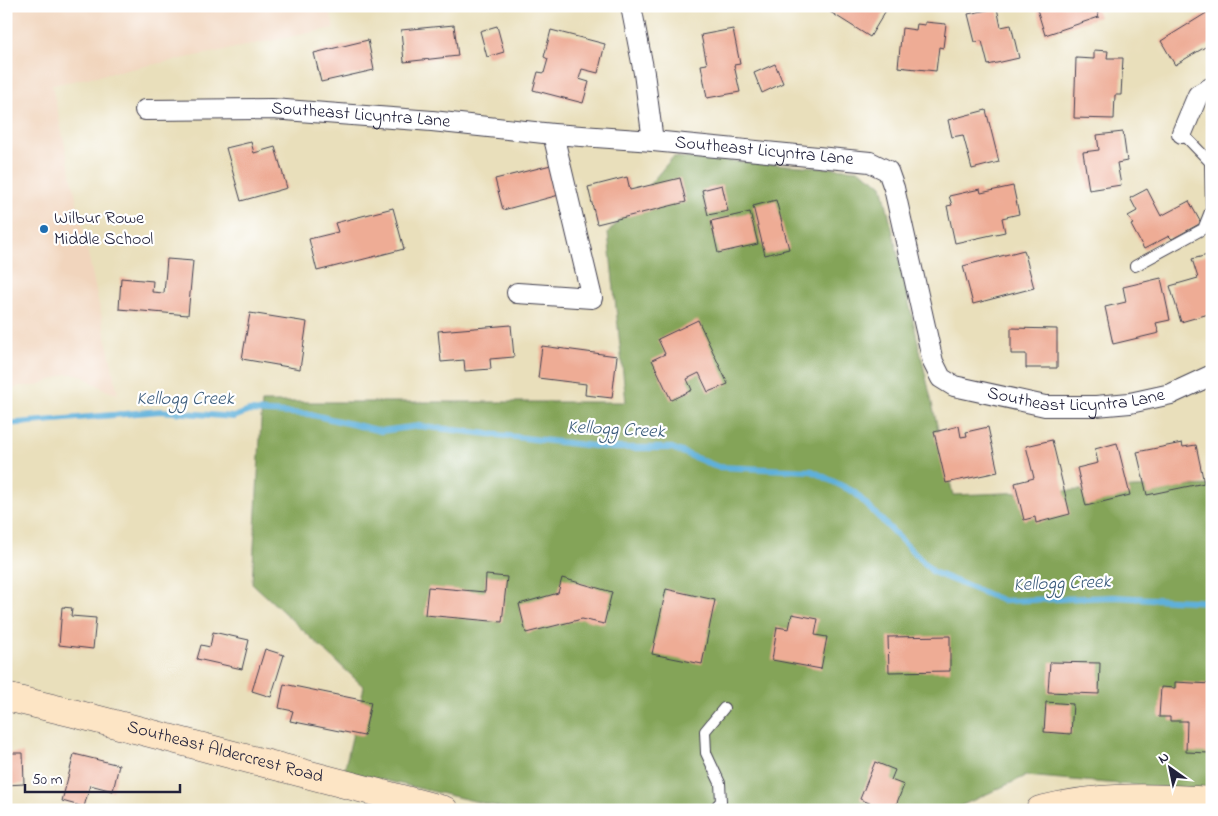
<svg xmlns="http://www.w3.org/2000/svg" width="1218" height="816" font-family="'Indie Flower',sans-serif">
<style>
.built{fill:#f1d5bd}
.forest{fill:#84a458;stroke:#53634a}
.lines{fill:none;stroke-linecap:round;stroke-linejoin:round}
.stream{stroke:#5fb0da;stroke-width:6}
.building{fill:#eeac95}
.lane-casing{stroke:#403e4e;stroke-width:12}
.street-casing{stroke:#403e4e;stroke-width:22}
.secondary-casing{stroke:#403e4e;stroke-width:29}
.lane{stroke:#fff;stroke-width:10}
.street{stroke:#fff;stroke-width:20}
.secondary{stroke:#fde5c5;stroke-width:28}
.poi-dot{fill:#1f6fb2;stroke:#fff;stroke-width:2}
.labels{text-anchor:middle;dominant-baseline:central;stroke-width:4.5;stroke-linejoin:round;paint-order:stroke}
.street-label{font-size:18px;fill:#22223b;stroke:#fff}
.poi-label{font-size:18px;fill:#22223b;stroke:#fff;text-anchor:start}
.water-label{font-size:19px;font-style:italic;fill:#3a5b7b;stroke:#fff}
</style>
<rect width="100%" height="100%" fill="#fff"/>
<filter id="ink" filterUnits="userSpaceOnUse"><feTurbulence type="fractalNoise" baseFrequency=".02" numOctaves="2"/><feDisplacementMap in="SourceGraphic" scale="10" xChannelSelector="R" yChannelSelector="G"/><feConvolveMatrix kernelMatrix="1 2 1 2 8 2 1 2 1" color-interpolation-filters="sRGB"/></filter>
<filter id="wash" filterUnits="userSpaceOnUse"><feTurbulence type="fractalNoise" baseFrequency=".0096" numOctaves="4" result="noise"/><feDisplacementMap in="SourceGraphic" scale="20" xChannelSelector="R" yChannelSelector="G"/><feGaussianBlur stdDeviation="1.12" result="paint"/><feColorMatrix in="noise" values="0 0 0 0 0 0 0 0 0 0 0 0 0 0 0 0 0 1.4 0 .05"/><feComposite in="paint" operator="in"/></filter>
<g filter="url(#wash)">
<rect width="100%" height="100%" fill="#e9dfbb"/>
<path class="built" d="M6,6H329L334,28L52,85L118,394L107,391L79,374H66L36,386H20L6,392Z"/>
<path class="forest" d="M673,157L859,170L882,185L953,495L1212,485V792L1026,776L952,810H513L344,771L364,687L252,583L262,402H626L608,233Z"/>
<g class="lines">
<path class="stream" d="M6,424L161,411L234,417L249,411L309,414L381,431L419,426L611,448H672L718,467L812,471L854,492L933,572L1004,601L1114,597L1212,602"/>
</g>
<g id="blocks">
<g class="building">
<path d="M765,6H780V7L766,10Z"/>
<path d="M829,6H887L888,7L870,37L827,10Z"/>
<path d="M1036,6H1095L1099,17L1045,35Z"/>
<path d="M997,8L1001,27L1011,25L1019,58L988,65L982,41L975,42L968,14Z"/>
<path d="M1208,12L1212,18V43L1175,65L1161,41Z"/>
<path d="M925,22L946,24L943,48L939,47L936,71L898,67L902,28L916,30L917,24L925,25Z"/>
<path d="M454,25L458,56L404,62L401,30Z"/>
<path d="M497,26L504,52L487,57L480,31Z"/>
<path d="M733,29L740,64L734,65L740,92L707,98L701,65L707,64L701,35Z"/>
<path d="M551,30L605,44L598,73L582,69L579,79L589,82L583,103L533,90L538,72L544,73L548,59L544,57Z"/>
<path d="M368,40L374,70L321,82L314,53Z"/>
<path d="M1094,50L1108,51L1107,58H1123L1121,95H1115L1114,119L1074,118L1076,58L1094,59Z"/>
<path d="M775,64L783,83L762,93L754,73Z"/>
<path d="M986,110L999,162L972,169L963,135L952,137L948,120Z"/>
<path d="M1123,132L1127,161L1117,163L1121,185L1089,190L1083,152L1099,150L1097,135Z"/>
<path d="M251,142L254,153L275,147L287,188L241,201L226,148Z"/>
<path d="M551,165L559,195L503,210L495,179Z"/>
<path d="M627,177L630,190L680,178L686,202L597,224L588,187Z"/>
<path d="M722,185L728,211L708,215L702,190Z"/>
<path d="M1013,186L1019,214L1002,218L1005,232L955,243L947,206L952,205L949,196L980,189L981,193Z"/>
<path d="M1147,189L1161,216L1189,201L1201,223L1172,239L1169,236L1144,249L1131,225L1133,224L1128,216L1137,211L1130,198Z"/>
<path d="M776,200L789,249L765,255L753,206Z"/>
<path d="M393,208L404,249L317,271L309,239L338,232L335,223Z"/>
<path d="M750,212L758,244L718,253L711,221Z"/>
<path d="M1024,250L1034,288L973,304L963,266Z"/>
<path d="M1212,254V313L1181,322L1170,286L1198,278L1192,259Z"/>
<path d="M167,259L193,261L188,315L119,309L121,278L153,281L152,292L164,293Z"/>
<path d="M1161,278L1170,320L1156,323L1159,333L1113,344L1105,307L1126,302L1123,287Z"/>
<path d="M250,313L307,322L300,369L242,359Z"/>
<path d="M698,320L728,384L708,392L699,373L687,379L692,390L671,400L652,360L665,354L658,339Z"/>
<path d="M511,325L514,357L490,359L491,369L465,371L464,360L441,362L438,331Z"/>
<path d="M1011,328L1057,329V368H1026V354H1011Z"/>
<path d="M542,346L617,356L612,398L585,395L586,384L538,378Z"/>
<path d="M959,426L961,437L967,436L966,432L988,427L998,472L946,483L934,432Z"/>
<path d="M1212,436V453H1211L1207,438Z"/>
<path d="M1052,440L1070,514L1036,523L1035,517L1024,520L1015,483L1034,478L1026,446Z"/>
<path d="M1117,443L1130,495L1086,506L1077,468L1098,463L1095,449Z"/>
<path d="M1182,443L1183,447L1196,445L1204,483L1147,495L1137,452Z"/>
<path d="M486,575L507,577L502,622L425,615L428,587L485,592Z"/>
<path d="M562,578L612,592L604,624L582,619L526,633L519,604L558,593Z"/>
<path d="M666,589L715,600L702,664L652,654Z"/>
<path d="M62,607L72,608L71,616L96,618L93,649L59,645Z"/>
<path d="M792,614L818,619L815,635L827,637L821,669L772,660L777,627L789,629Z"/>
<path d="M213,632L249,640L242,669L197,659L201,645L210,647Z"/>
<path d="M950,636V671L889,672L888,637Z"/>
<path d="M265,649L284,655L271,697L252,691Z"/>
<path d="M1050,662L1100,663L1099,694L1048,692Z"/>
<path d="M1175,682L1212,684L1209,753L1186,752L1187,721H1170V717H1159L1161,687L1175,688Z"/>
<path d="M284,684L371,702L364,736L290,721L293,711L279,708Z"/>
<path d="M1046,702L1073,704L1071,734L1044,732Z"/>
<path d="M6,753H23L24,784L6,785Z"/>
<path d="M74,754L119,765L113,791L90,785L84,807L62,801Z"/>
<path d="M875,762L895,770L891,780L904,785L894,810H885L860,799Z"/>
</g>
</g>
</g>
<g filter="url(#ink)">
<use href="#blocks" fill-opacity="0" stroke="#403e4e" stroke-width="1"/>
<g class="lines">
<g class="lane-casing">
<g id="lane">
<path d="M1135,266L1203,229L1211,209L1210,162L1182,133"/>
<path d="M713,810L721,801L720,783L706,753L705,731L724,708"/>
</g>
</g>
<g class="street-casing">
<g id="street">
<path d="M631,6L644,73L653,141"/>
<path id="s1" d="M145,110L272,109L432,121L553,134L653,141L870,162L888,171L894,188L933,362L941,378L954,386L1045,406H1096L1130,403L1171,394L1212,375"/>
<path d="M1182,133L1198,95L1212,87"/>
<path d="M517,293L592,298L553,134"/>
</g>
</g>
<g class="secondary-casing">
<g id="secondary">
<path id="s2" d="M6,697L73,713L444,810"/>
<path d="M1040,810C1097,795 1154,797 1212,801"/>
</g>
</g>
<use href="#lane" class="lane"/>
<use href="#street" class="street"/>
<use href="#secondary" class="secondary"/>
</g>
</g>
<circle class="poi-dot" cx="44" cy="229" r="5"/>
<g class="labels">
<g class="street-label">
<text stroke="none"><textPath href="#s1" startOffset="216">Southeast Licyntra Lane</textPath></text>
<text stroke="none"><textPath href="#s1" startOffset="621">Southeast Licyntra Lane</textPath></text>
<text stroke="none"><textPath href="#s1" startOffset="1101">Southeast Licyntra Lane</textPath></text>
<text stroke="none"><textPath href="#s2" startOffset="226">Southeast Aldercrest Road</textPath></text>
</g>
<g class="poi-label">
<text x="54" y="219">Wilbur Rowe<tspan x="54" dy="21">Middle School</tspan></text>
</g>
<g class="water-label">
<text x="185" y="399">Kellogg Creek</text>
<text transform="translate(616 430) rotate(3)">Kellogg Creek</text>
<text transform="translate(1062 584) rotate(-2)">Kellogg Creek</text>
</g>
</g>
<rect width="1218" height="816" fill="none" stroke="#fff" stroke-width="25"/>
<g transform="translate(1170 768) rotate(327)" stroke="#ffffff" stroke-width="4" paint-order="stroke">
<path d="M0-4L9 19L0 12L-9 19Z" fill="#22223b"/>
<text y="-8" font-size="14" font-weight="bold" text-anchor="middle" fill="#22223b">N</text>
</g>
<path d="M25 784v8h155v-8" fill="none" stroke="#22223b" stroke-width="2.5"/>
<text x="32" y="784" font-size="15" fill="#22223b" stroke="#ffffff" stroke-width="4" paint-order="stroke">50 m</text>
</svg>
